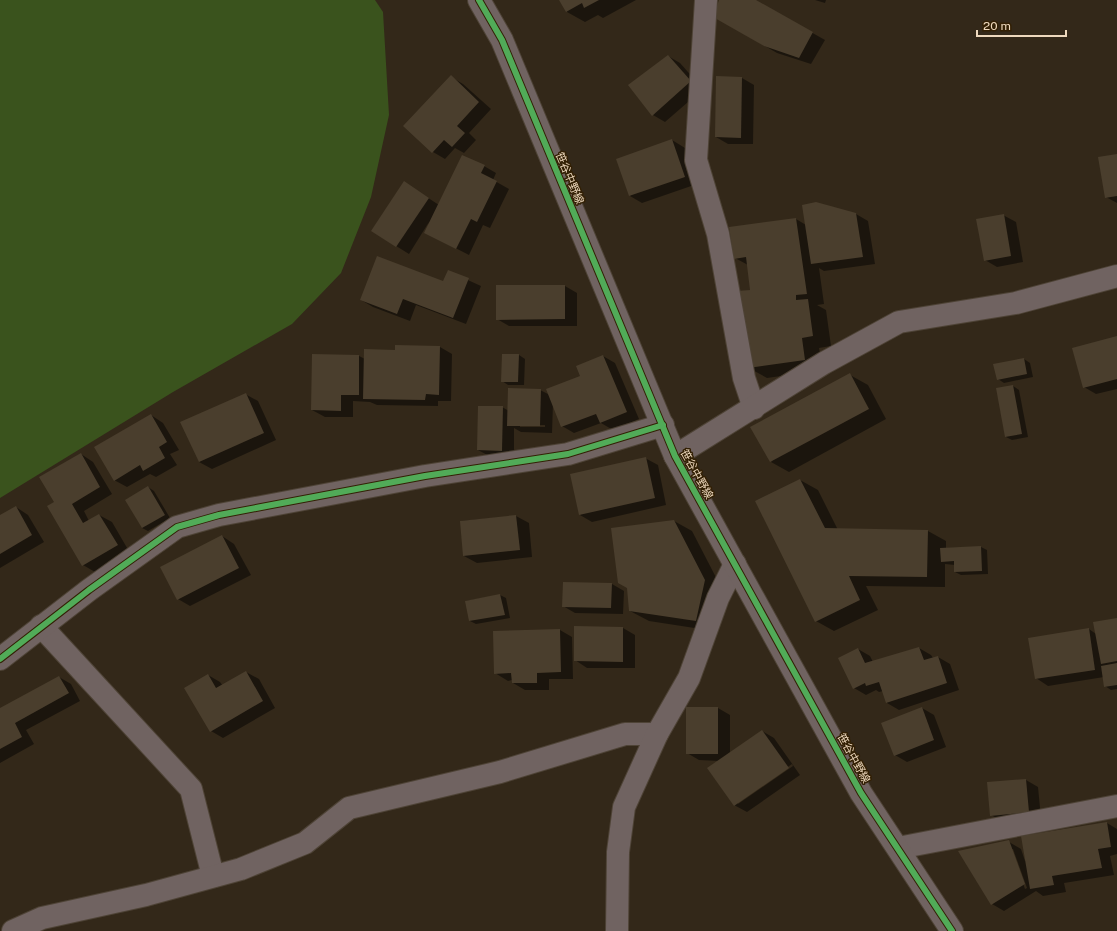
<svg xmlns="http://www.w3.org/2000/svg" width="1117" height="931" font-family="'Public Sans','Noto Sans JP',sans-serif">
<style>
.green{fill:#3a531d}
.shadow{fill:#0007;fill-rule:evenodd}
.building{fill:#4a3e2d}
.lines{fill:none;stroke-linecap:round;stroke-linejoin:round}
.minor-casing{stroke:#4e4336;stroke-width:24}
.tertiary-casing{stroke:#4e4336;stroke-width:24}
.minor{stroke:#706361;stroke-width:22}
.tertiary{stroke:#706361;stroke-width:22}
.cycleway-casing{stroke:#332004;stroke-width:8}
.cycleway{stroke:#51ab58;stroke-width:6}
.labels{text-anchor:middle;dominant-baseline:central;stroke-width:3;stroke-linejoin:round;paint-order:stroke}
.street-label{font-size:11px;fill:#edd8bd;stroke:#332004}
</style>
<rect width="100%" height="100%" fill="#332819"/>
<path class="green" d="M0,0H375L383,12L389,115L371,197L341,273L292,324L173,392L0,498Z"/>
<g class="shadow">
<path d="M560,0H636L603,18L598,15L585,22L567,12Z"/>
<path d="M720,0H754L825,40L811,64L777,53L715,17Z"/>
<path d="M815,0H826L825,3Z"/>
<path d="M668,56L680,63L703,89L665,122L653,115Z"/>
<path d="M451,77L463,84L491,109L469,133L476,140L464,153L455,148L445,159L433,152Z"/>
<path d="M742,78L754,85L753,144H728L716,137Z"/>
<path d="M672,140L685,148L697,184L642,203L630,196Z"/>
<path d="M1117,155V203L1106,197Z"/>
<path d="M484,166L496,173L493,180L509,189L490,228L483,225L469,255L426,233L429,222L409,254L372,231L416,190L439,205Z"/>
<path d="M856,214L868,221L875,264L824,271L819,268L824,304L817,305L826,310L831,346L819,348L823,370L767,378L749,368L752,291L748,265L735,258L796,219L806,225Z"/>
<path d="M1003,215L1016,222L1023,262L997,267L985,260Z"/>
<path d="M448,271L481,286L466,324L416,305L410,321L373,307L361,300L444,283Z"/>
<path d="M565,286L577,293V326H509L497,319Z"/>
<path d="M1117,337V389L1096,394L1084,387Z"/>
<path d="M440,347L452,354L451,401H438V406L377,405L370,402L353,401V417H325L312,410L359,356L365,359L396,351Z"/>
<path d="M519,355L525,359L524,385H508L502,381Z"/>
<path d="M603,356L615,363L639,419L613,430L601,423L574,433L562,426L553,403L552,433L521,432L514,428V457H491L478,450L502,407L509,411L540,390L550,395L581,377ZM520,425H545V427H520Z"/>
<path d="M1024,359L1030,363L1033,377L1004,383L998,379Z"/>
<path d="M850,375L868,385L886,419L789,472L771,462Z"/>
<path d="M1013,386L1019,390L1028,437L1012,440L1006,437Z"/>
<path d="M245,394L258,401L276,440L212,469L199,462Z"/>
<path d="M151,415L163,423L179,450L170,454L177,465L156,477L150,474L127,487L114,480Z"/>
<path d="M81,454L93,462L112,494L84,511L89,521L99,515L112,522L130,553L95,572L83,565L55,502Z"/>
<path d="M645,458L658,465L666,505L592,522L580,515Z"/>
<path d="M800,480L818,490L838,530L928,531L946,541V548L981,547L987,550L988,574L961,575L955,572V565L945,564V587L866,586L878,610L834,631L816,621Z"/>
<path d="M148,487L154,491L170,518L148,531L142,528Z"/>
<path d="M16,507L28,515L44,542L0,568V517Z"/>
<path d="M516,516L529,523L532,557L477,563L464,556L461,521Z"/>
<path d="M674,521L692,531L723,591L714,631L649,621L630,611Z"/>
<path d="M222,536L234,544L251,575L190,606L178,599Z"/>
<path d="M612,584L624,591L623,614L575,613L563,606Z"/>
<path d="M500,595L506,598L510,618L476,624L470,621L466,601Z"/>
<path d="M1117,619V689L1111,690L1105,686L1104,677L1048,686L1036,678L1089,629L1096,634Z"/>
<path d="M623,628L635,635V668H587L575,660Z"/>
<path d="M560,630L572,637L573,679H549V690H525L513,683L512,680L508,681L495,673Z"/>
<path d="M919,648L931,655L933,658L938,657L950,664L959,690L899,710L887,703L883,691L879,692L876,690L866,695L854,688L858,649L870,656L873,662Z"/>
<path d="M246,672L259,679L275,708L223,738L211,731L208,675L220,682L223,686Z"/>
<path d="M59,677L71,684L80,701L26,730L34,744L0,763V709Z"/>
<path d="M687,708H718L730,715V753L762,731L774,738L800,775L747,812L734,805L719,761L699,760L687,753ZM792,764L793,766L738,804V802Z"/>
<path d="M922,708L934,715L946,747L907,762L895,755Z"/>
<path d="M1026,780L1038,787L1041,818L1004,822L991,815Z"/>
<path d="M1107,823L1117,829V854L1110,856L1114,875L1064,883L1066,892L1043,896L1036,891L1004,911L992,904L1009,842L1021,849L1025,861ZM1011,849H1013L1027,888L1025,889Z"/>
</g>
<g class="building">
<path d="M559,0H599L584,8L582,3L566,12Z"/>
<path d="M719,0H756L813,32L799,58L764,46L713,17Z"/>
<path d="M668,55L691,81L652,116L628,85Z"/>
<path d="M451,75L479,102L457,126L465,133L452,147L444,140L432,153L403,126Z"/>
<path d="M716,76L742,77L741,138L715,137Z"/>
<path d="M672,139L685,177L629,196L616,159Z"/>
<path d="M1117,154V196L1105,198L1098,157Z"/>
<path d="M462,155L485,165L481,173L497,181L477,222L471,219L456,249L424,233Z"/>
<path d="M404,181L429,198L396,247L371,231Z"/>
<path d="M816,202L856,213L863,257L811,264L802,205Z"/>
<path d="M1004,214L1011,256L984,261L976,219Z"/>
<path d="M796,218L807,294L796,295V300L808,299L813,336L802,338L805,360L748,368L737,291L750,290L746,257L734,259L729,227Z"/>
<path d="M377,256L443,281L448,270L469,278L453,318L403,299L397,314L360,300Z"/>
<path d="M496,285H565V319L496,320Z"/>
<path d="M1117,336V379L1083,388L1072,348Z"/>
<path d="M395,345L440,346L439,395L426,394L425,400L363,399L364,349L395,350Z"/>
<path d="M312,354L359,355V395H341V411L311,410Z"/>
<path d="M502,354H519L518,382H501Z"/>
<path d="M603,355L627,412L600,423L596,414L561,427L546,389L580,376L576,366Z"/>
<path d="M1024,358L1027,374L997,380L993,364Z"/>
<path d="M850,373L869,409L770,462L750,427Z"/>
<path d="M1013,385L1022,434L1005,437L996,388Z"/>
<path d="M508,388L541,389L540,426H507Z"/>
<path d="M246,393L264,433L199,462L180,422Z"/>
<path d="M478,406H503L502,451L477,450Z"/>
<path d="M151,414L167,442L159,447L165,458L143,471L140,465L114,481L94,447Z"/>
<path d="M81,453L100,487L72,504L83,523L99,514L118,545L82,566L47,506L54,502L39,477Z"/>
<path d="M646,457L655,498L579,515L570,474Z"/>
<path d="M800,479L825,528L928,530L927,577L849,576L860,600L815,622L755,501Z"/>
<path d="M148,486L165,515L142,528L125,500Z"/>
<path d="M16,506L32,535L0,554V515Z"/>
<path d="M516,515L520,550L463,556L460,521Z"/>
<path d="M674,520L705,580L696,621L629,611L627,588L618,583L611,528Z"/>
<path d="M222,535L239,568L177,600L160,567Z"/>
<path d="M981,546L982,571L954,572V561L941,562L940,548Z"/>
<path d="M563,582L612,583L611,608L562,607Z"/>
<path d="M500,594L505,615L469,621L465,601Z"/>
<path d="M1117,618V661L1101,664L1093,622Z"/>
<path d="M574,626L623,627V662L574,661Z"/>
<path d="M1089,628L1095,670L1035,679L1028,638Z"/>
<path d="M560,629L561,672L537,673V683H512L511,673L494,674L493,631Z"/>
<path d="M919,647L924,660L938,656L947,683L886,703L879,682L866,686L865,683L853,689L838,658L858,648L865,663Z"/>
<path d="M1117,663V685L1104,687L1101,666Z"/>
<path d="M246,671L263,701L210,732L184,688L208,674L216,688Z"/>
<path d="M59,676L69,693L15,723L22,737L0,749V708Z"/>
<rect x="686" y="707" width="32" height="47"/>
<path d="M922,707L934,740L894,756L881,723Z"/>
<path d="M762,730L789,768L734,806L707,768Z"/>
<path d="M1026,779L1029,812L990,816L987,782Z"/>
<path d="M1107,822L1111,847L1098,849L1102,868L1052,876L1054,885L1030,889L1021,836Z"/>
<path d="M1009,840L1025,884L991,905L958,851Z"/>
</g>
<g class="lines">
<g class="minor-casing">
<g id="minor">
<path d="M706,0L696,160L718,234L744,378L754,408"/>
<path d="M675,456L824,363L899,322L1016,303L1117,276"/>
<path d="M41,626L191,789L213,876"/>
<path d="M0,659L89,590L177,527L219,515L425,476L568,454L663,425"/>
<path d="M898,848L1117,806"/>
<path d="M13,931L42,918L146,895L241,869L305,843L349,808L500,772L625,734H657"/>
<path d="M617,931L618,852L624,807L657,734L689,678L718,598L735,564"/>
</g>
</g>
<g class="tertiary-casing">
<path id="tertiary" d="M479,0L502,40L675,456L861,793L952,931"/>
</g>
<use href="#minor" class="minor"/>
<use href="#tertiary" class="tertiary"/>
<g class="cycleway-casing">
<g id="cycleway">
<path d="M479,0L502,40L675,456L861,793L952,931"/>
<path d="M0,659L89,590L177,527L219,515L425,476L568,454L663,425"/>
</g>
</g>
<use href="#cycleway" class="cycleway"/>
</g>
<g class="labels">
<g class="street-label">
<text transform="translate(570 178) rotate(67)">笹谷中野線</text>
<text transform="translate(697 474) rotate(61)">笹谷中野線</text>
<text transform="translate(854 758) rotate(61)">笹谷中野線</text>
</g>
</g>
<path d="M977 30v6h89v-6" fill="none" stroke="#edd8bd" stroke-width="2"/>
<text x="983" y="30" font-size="12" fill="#edd8bd" stroke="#332004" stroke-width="3" paint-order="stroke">20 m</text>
</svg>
